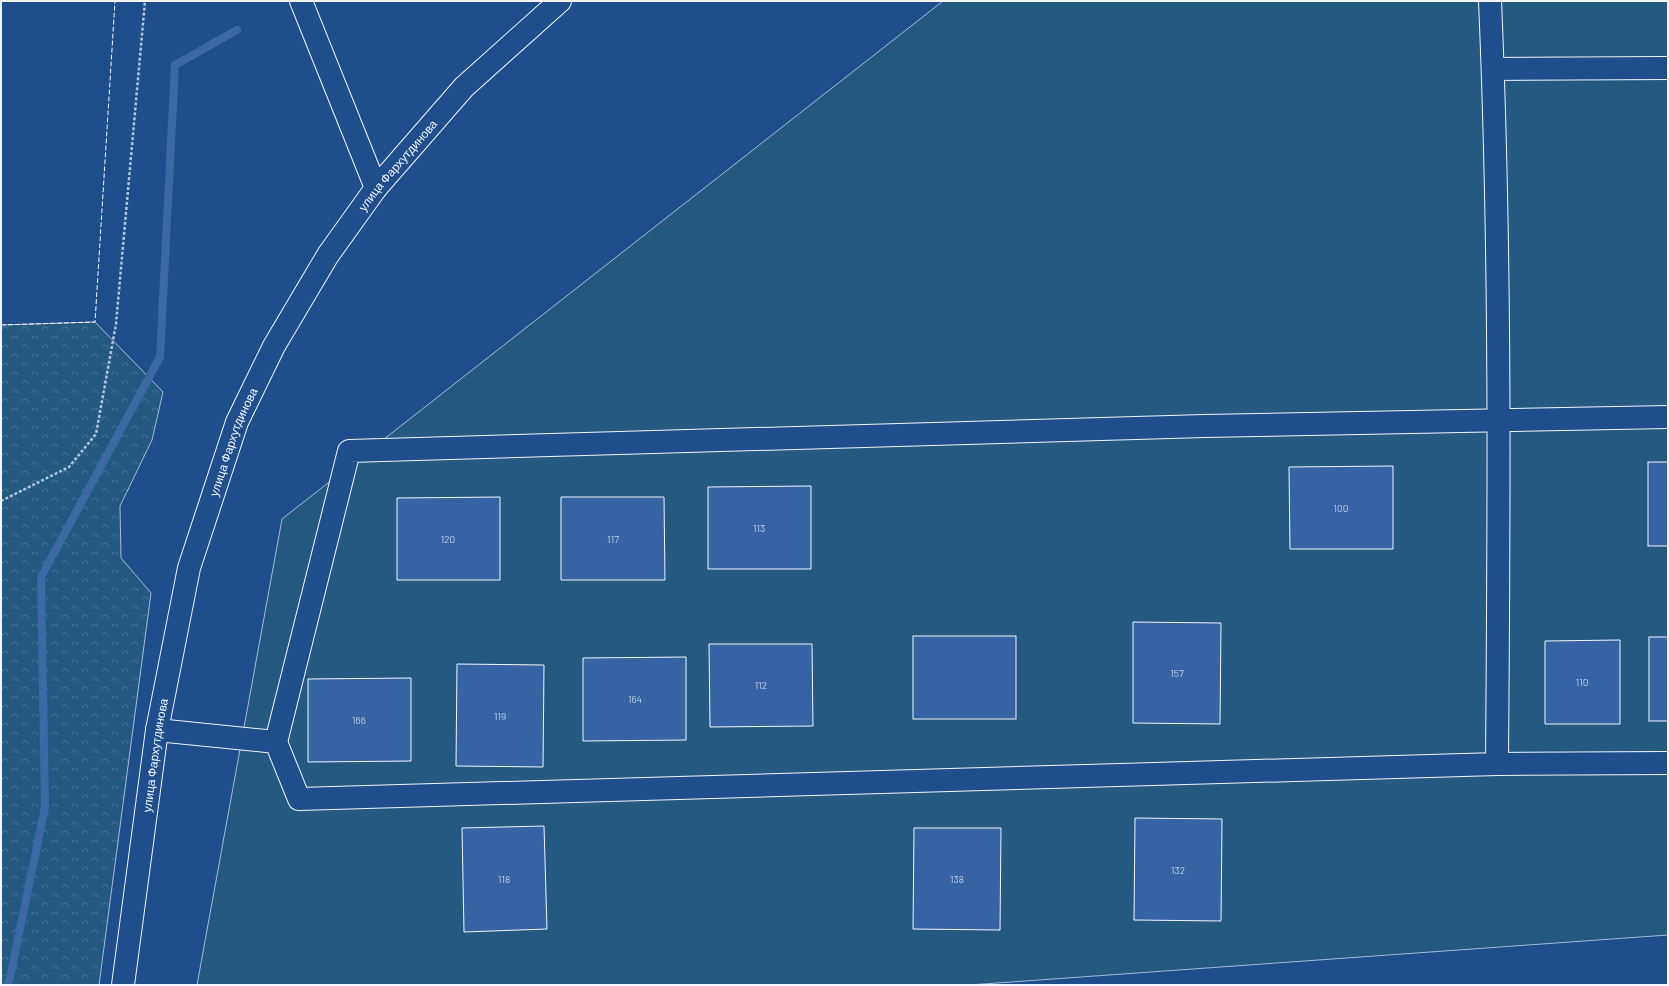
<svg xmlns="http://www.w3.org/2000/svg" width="1669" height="986" font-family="Barlow,sans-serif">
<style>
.forest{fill:url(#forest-crowns);stroke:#a8bbd7}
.garden{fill:#245a82;stroke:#a8bbd7}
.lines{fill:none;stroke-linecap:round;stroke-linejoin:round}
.stream{stroke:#3b69a3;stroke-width:8}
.building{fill:#3563a3;stroke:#f2f6ff}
.minor-casing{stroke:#f2f6ff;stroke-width:24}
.major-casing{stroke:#f2f6ff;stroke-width:24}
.path{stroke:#b3c4dc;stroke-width:2.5;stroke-dasharray:3 2;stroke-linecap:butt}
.minor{stroke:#1f4e8c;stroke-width:22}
.major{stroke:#1f4e8c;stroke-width:22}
.fence{stroke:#f2f6ff;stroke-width:1;stroke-dasharray:5 2;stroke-linecap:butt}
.labels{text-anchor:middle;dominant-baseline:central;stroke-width:3;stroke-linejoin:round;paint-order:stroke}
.number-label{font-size:10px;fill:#c3d1e8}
.street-label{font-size:12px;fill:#f2f6ff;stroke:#1f4e8c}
</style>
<defs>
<pattern id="forest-crowns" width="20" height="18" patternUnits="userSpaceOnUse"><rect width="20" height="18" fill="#245a82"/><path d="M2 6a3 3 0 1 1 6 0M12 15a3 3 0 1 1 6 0" fill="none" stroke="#447295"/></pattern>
</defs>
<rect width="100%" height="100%" fill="#1f4e8c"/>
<path class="forest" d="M95,322L163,392L152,440L120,506L121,558L151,593L99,985H1V325Z"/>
<path class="garden" d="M943,1H1668V935L969,985H197L282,519Z"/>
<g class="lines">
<path class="stream" d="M7,985L10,978L45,807L41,577L160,357L175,65L237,30"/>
</g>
<g class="building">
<rect x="1648" y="462" width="20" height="84"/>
<path d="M1393,466V549H1290L1289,467Z"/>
<path d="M811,486V569H708V487Z"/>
<path d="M500,497V580H397V498Z"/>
<path d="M561,497H664L665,580H561Z"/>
<path d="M1133,622L1221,623L1220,724L1133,723Z"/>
<rect x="913" y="636" width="103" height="83"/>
<rect x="1649" y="637" width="19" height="84"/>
<path d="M1620,640V724H1545V641Z"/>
<path d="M709,644H812L813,726L710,727Z"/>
<path d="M686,657V740L583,741V658Z"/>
<path d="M457,664L544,665L543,767L456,766Z"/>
<path d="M411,678V761L308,762V679Z"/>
<path d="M1135,818L1222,819L1221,921L1134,920Z"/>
<path d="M544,826L547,929L464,932L462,828Z"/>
<path d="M914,828H1001L1000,930L913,929Z"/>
</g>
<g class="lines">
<g class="minor-casing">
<g id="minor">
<path d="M1493,69L1668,68"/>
<path d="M157,730L276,742L299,799L1497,764C1499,510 1501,255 1490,1"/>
<path d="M276,742L349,451L1204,426L1668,417"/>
<path d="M1497,764L1668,763"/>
</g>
</g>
<g class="major-casing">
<g id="major">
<path d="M301,1L376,188"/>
<path id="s1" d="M123,985L157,730L189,568L237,422L274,346L328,255L376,188L464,87L560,1"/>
</g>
</g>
<path class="path" d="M1,501L69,467L96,434L116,324L145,1"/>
<use href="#minor" class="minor"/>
<use href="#major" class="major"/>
<path class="fence" d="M1,325L95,322L115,1"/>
</g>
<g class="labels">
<g class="number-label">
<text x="1341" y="508">100</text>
<text x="759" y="528">113</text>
<text x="448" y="539">120</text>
<text x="613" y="539">117</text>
<text x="1177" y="673">157</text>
<text x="1582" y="682">110</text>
<text x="761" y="685">112</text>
<text x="635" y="699">164</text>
<text x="500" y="716">119</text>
<text x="359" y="720">166</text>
<text x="1178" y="870">132</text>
<text x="504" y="879">118</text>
<text x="957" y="879">138</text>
</g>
<g class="street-label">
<text stroke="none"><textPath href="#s1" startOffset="880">улица Фархутдинова</textPath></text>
<text stroke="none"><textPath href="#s1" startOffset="556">улица Фархутдинова</textPath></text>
<text stroke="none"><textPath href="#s1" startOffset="232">улица Фархутдинова</textPath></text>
</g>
</g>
<rect width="1669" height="986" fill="none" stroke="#f2f6ff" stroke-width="4"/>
</svg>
